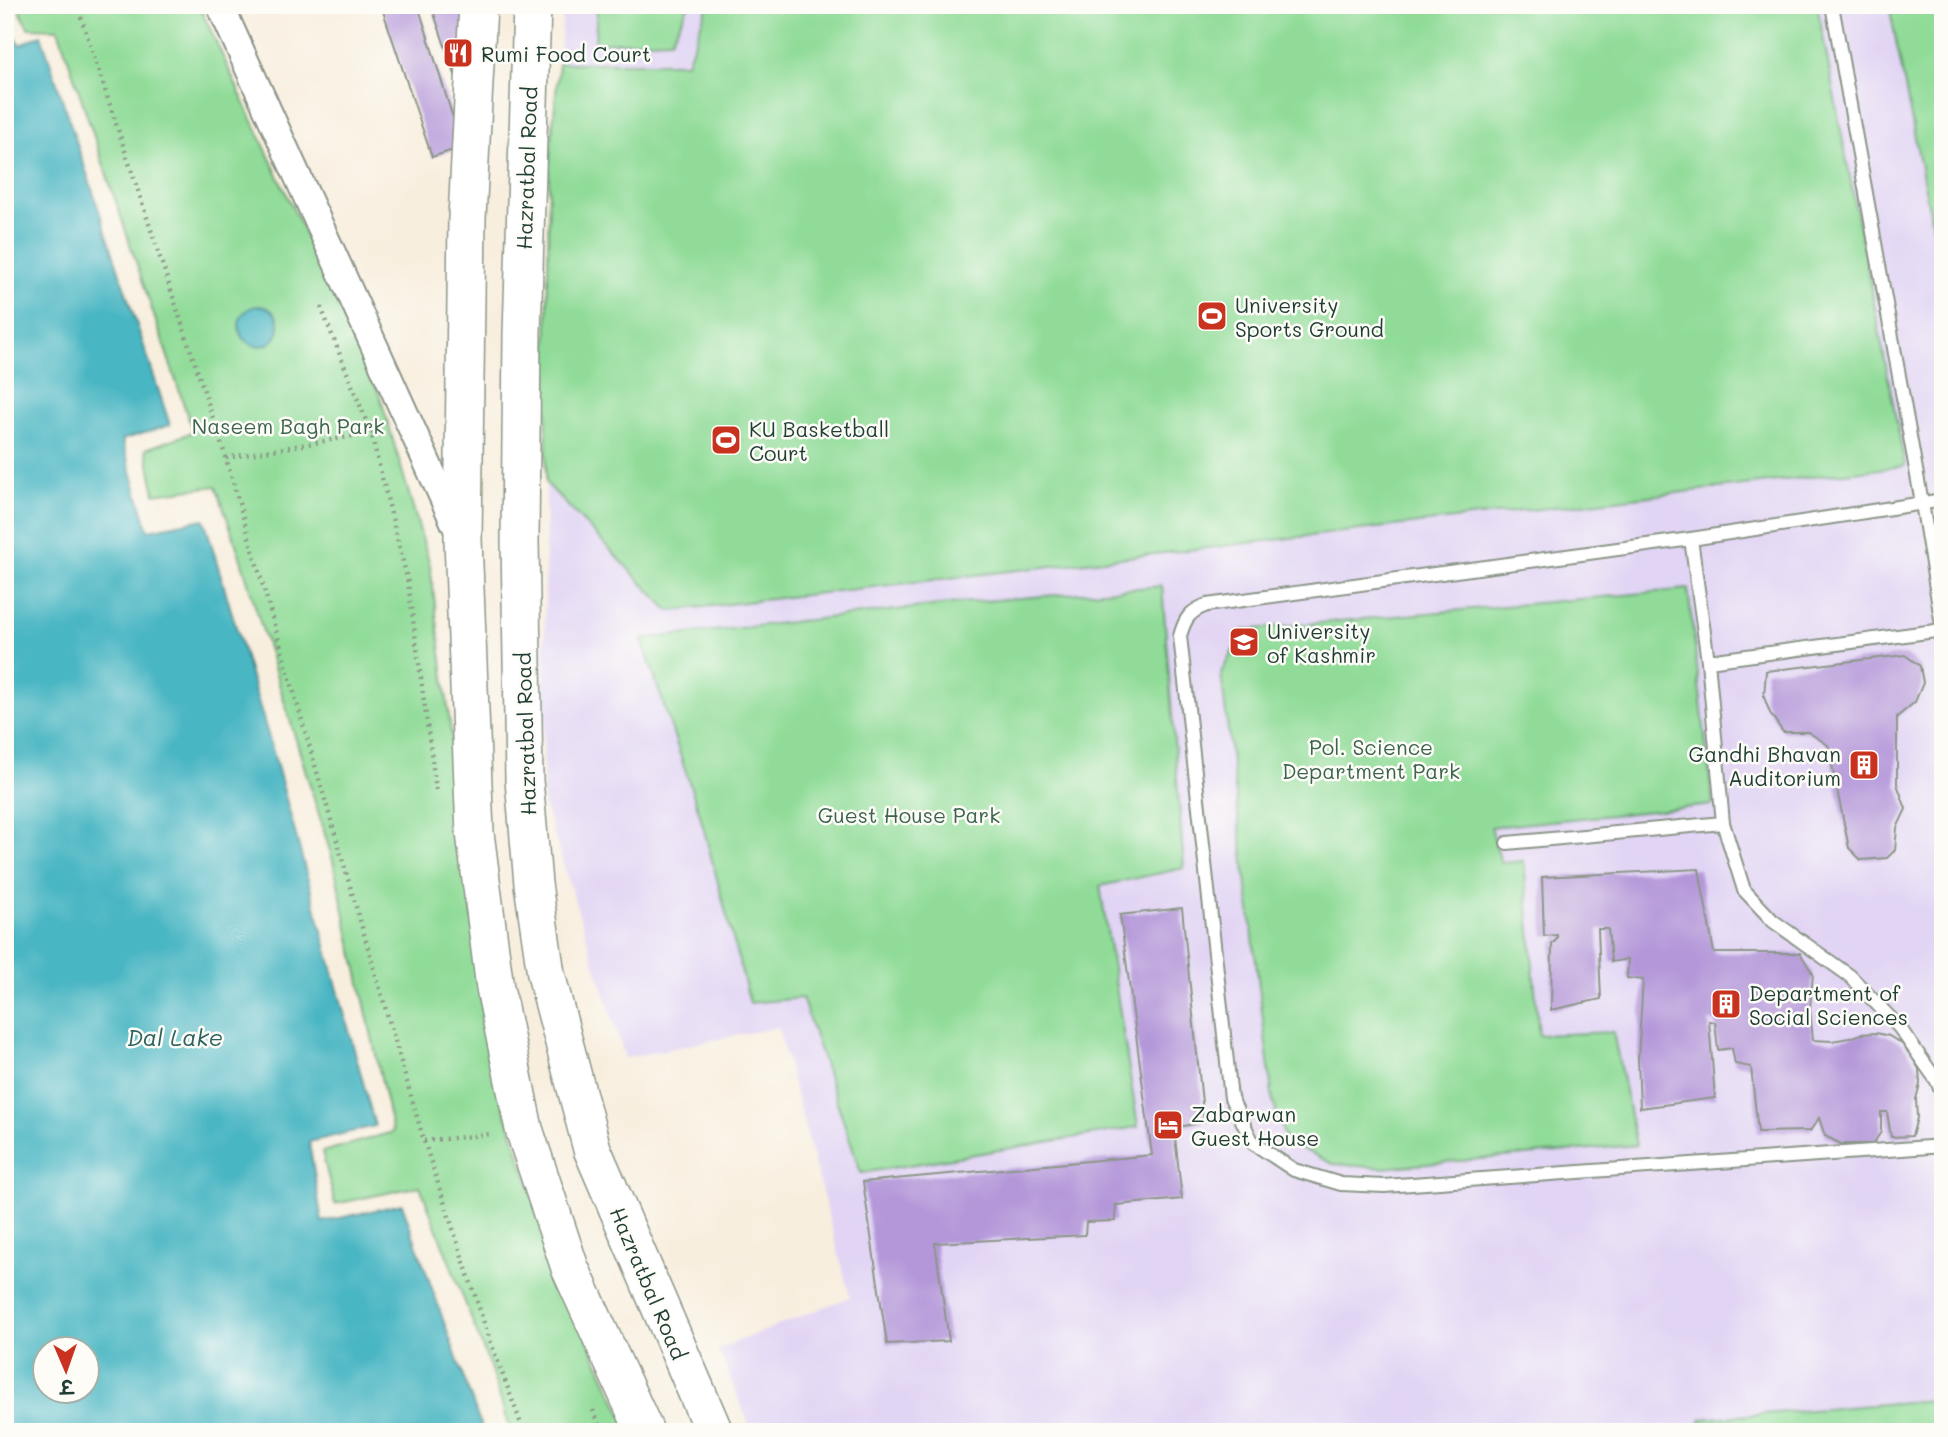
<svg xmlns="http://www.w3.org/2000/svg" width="1948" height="1437" font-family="Mali,'Playpen Sans Deva',sans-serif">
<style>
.built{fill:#e1d4f4}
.green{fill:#8fdb97;stroke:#578c66;stroke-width:2}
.water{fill:#49b6c3;stroke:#347a7c;stroke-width:2;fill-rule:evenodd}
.building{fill:#b497d9}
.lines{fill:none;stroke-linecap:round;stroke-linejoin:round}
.lane-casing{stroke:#8c9689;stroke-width:16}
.street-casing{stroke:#8c9689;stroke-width:30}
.secondary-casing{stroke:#8c9689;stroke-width:40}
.path{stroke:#8c9689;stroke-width:4.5;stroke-dasharray:2 5;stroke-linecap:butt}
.lane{stroke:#fff;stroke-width:12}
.street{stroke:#fff;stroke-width:26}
.secondary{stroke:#fff;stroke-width:37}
.labels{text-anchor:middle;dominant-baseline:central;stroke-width:5;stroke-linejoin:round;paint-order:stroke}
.poi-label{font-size:21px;fill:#1f3d34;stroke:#fdfcf7;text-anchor:start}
.street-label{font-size:21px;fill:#1f3d34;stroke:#fdfcf7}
.park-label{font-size:21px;fill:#3b644d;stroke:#fdfcf7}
.water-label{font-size:23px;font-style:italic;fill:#2c615f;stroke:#fdfcf7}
</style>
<rect width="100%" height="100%" fill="#fdfcf7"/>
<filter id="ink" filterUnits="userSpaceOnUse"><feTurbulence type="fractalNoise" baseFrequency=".0143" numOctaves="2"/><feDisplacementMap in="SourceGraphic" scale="14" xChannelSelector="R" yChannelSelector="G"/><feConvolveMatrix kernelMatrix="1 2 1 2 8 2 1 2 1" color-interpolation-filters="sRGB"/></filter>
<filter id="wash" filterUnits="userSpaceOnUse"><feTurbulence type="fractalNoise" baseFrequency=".00686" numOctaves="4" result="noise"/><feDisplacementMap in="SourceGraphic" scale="28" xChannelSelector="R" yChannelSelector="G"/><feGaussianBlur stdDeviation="1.57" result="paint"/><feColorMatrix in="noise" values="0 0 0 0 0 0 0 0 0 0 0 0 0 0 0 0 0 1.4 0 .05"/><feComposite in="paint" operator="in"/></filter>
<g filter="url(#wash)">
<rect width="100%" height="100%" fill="#f8eede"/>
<path class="built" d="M564,5H1943V1432H752L718,1349L850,1297L778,1027L625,1058L543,801L549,166Z"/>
<g class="green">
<path d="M17,5H199L380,396L430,565L460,804L488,1058L561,1281L630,1432H511L490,1367L420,1186L335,1204L322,1152L393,1132L333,861L239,553L216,486L155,494L146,449L193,432L58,29L28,28Z"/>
<path d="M597,5H689L671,40L595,43Z"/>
<path d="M708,5H1817L1905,466L669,611L546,483L549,166L559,63H687Z"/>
<path d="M1889,5H1943V280Z"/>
<path d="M1162,586L1184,868L1100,886L1138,1127L861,1173L802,998L750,1003L700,815L642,639L949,604Z"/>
<path d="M1688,589L1713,805L1491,827L1501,863L1524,861L1539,1035L1613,1032L1636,1145L1382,1168L1333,1164L1286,1141L1273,1102L1221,673L1244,630Z"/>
<path d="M1943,1399V1432H1702L1701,1419Z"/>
</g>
<g class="water">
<path d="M5,19L20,45L41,35L170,425L122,440L148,530L204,519L274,755L375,1126L309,1142L322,1222L402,1204L483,1432H5ZM46,1350H88V1392H46Z"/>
<circle cx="259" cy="326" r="20"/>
</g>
<g id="blocks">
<g class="building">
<path d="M381,5H418L462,147L432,157Z"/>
<path d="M431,5H472L464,101Z"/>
<path d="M1905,655L1920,666L1923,683L1915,702L1897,717V784L1906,809L1897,828L1895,850L1887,858L1861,860L1849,848L1828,745L1808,732H1783L1770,713L1764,697L1766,671Z"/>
<path d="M1699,869L1714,953H1800L1813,974L1810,1009L1813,1040L1832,1041L1849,1038L1861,1034L1876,1033L1889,1036L1902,1044L1912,1057L1919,1069L1920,1084L1916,1099L1917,1118L1912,1136L1891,1137L1887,1112H1881V1132L1873,1144H1841L1825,1136L1819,1118L1810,1131L1758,1132L1751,1067L1735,1064L1732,1048L1718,1050L1715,1022L1709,1021L1715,1098L1640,1108L1638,1058L1643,980L1627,978L1628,959L1611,962L1608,929H1598L1601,999L1551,1010L1552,944L1557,939V935L1544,936L1542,877Z"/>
<path d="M1182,908L1204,1122L1174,1128L1182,1199L1116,1205L1115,1221L1086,1222L1085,1235L935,1243L949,1341L887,1344L863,1182L1152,1155L1120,915Z"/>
</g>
</g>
</g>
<g filter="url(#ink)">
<use href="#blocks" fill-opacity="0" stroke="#8c9689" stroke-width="2"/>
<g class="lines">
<g class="lane-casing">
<g id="lane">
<path d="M1832,5L1922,503L1943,631"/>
<path d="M1943,500L1691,539L1207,605C1190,611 1185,618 1180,636L1231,1098L1253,1143L1294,1170L1341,1184L1384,1186L1943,1146"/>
<path d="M1691,539L1708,661L1723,823L1744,890L1773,921L1850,976L1899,1027L1937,1081L1943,1096"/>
<path d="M1708,661L1943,630"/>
<path d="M1507,843L1723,823"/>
</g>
</g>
<g class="street-casing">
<path id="street" d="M220,5L459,533"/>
</g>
<g class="secondary-casing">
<g id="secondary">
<path d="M478,5L467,218L463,540L475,833L495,988L524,1129L570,1268L645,1432"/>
<path d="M532,5L522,334L520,540L524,780L533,884L546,974L592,1149L714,1432"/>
</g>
</g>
<g class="path">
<path d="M81,17L226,458L424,1141L487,1332L524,1432"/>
<path d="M321,307L371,433L408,582L436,790"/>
<path d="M226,458L383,431"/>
<path d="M424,1141L492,1134"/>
<path d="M593,1410L602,1432"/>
</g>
<use href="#lane" class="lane"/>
<use href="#street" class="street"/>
<use href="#secondary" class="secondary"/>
</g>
</g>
<defs>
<g id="restaurant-square" transform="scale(1.575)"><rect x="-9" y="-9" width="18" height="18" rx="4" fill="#c8321e" stroke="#fdfcf7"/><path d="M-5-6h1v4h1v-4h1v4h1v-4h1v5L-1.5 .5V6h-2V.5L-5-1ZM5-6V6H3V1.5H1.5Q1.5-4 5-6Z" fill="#fff"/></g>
<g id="stadium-square" transform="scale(1.575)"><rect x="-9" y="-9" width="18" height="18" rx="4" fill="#c8321e" stroke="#fdfcf7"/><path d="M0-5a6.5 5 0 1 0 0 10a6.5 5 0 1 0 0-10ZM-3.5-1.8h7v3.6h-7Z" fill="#fff"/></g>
<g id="university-square" transform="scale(1.575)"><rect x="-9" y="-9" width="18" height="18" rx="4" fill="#c8321e" stroke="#fdfcf7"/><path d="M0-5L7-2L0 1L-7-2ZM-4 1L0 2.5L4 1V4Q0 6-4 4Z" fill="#fff"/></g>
<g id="building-square" transform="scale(1.575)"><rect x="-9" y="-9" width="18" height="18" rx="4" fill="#c8321e" stroke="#fdfcf7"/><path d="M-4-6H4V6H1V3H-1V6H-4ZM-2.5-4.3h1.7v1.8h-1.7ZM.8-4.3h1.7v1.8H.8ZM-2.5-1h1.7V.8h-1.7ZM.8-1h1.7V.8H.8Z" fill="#fff"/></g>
<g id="hotel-square" transform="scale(1.575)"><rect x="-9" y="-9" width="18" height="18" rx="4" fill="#c8321e" stroke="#fdfcf7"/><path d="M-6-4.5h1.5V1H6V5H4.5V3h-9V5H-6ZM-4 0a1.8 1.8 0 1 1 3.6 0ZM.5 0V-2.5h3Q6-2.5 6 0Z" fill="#fff"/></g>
</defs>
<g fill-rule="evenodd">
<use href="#restaurant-square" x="458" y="53"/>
<use href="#stadium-square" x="1212" y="316"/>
<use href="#stadium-square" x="726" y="440"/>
<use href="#university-square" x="1244" y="642"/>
<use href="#building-square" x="1864" y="765"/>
<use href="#building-square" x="1726" y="1004"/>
<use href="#hotel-square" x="1168" y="1125"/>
</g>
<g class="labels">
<g class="poi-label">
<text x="481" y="53">Rumi Food Court</text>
<text x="1235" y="304">University<tspan x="1235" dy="24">Sports Ground</tspan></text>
<text x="749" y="428">KU Basketball<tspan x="749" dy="24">Court</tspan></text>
<text x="1267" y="630">University<tspan x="1267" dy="24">of Kashmir</tspan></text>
<text x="1841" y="753" text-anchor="end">Gandhi Bhavan<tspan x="1841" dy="24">Auditorium</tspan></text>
<text x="1749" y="992">Department of<tspan x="1749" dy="24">Social Sciences</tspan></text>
<text x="1191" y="1113">Zabarwan<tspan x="1191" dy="24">Guest House</tspan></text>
</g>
<g class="street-label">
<text transform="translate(526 168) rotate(-88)">Hazratbal Road</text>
<text transform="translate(525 734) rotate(-92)">Hazratbal Road</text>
<text transform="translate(649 1283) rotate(67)">Hazratbal Road</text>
</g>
<g class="park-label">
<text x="288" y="425">Naseem Bagh Park</text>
<text x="1371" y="746">Pol. Science<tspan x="1371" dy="24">Department Park</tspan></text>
<text x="909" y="814">Guest House Park</text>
</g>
<g class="water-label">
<text x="175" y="1037">Dal Lake</text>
</g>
</g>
<rect width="1948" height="1437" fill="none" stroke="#fdfcf7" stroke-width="28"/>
<g transform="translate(66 1370) rotate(178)"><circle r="33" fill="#fdfcf7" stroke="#a4b0a9" stroke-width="2"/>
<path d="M0-5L12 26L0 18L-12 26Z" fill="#c8321e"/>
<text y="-10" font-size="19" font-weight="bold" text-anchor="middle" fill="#1f3d34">उ</text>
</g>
</svg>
